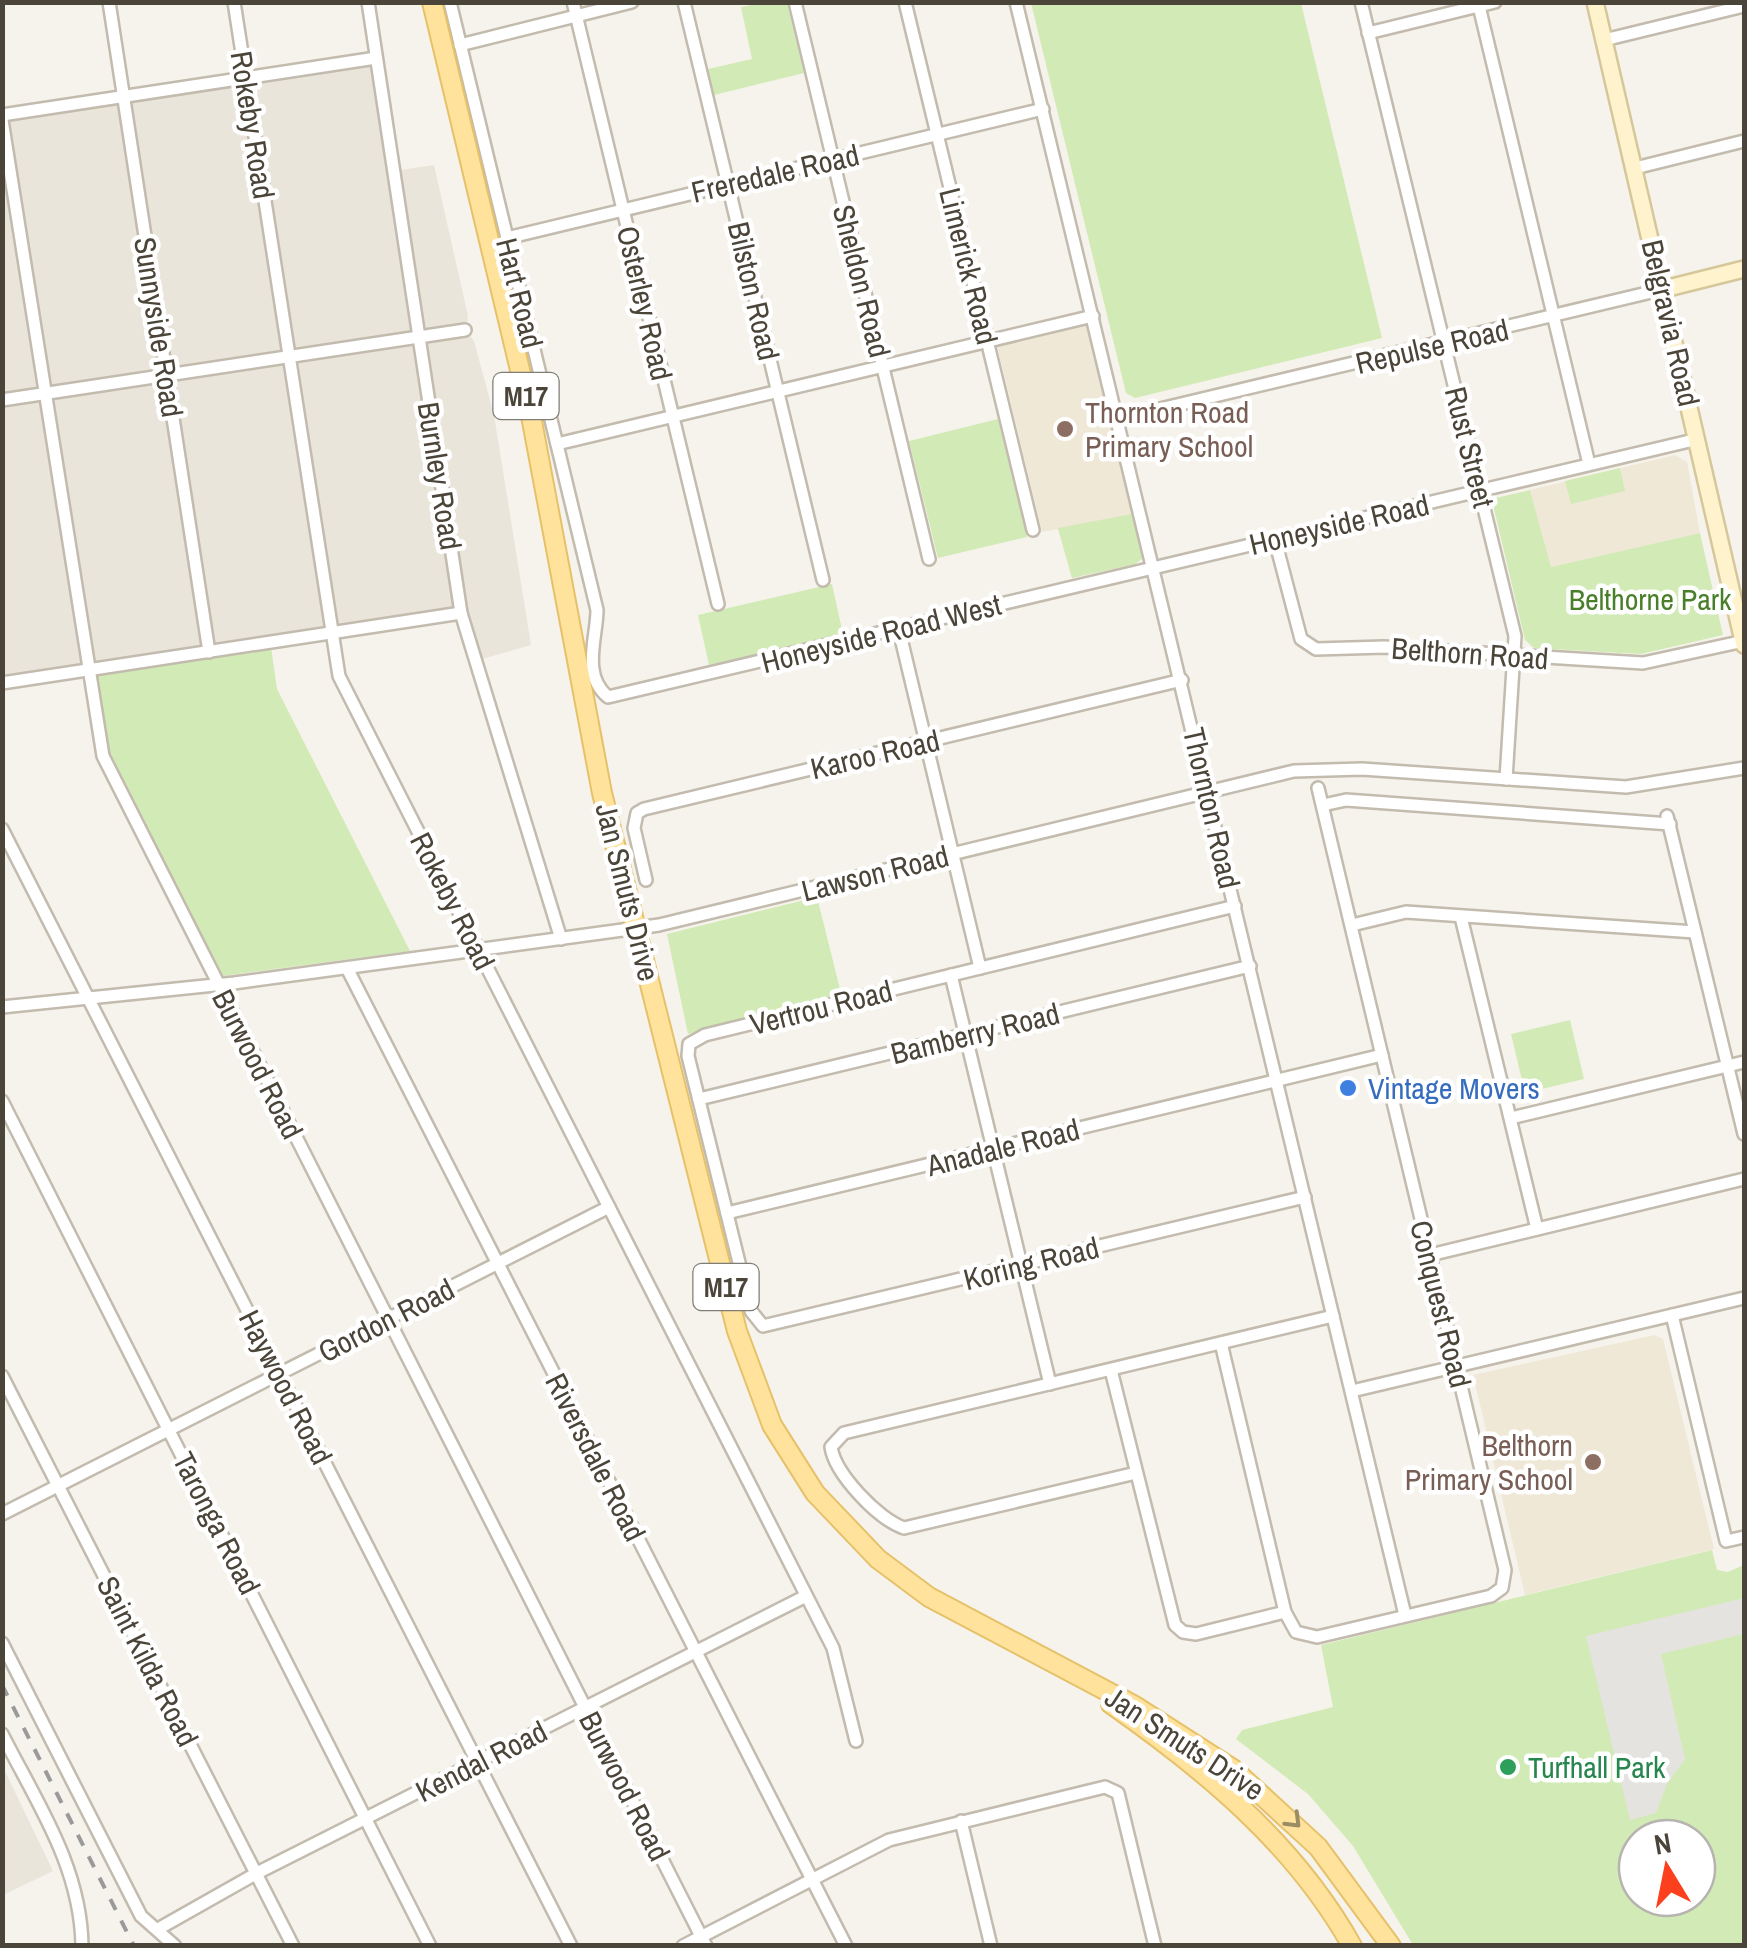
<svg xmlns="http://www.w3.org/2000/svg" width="1747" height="1948" font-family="'Archivo Narrow',sans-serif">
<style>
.residential{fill:#eae5da}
.education{fill:#efe8d6}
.green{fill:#d2eab5;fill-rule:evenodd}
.parking{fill:#e5e3e0}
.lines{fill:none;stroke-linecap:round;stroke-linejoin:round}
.street-casing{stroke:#c2bbae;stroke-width:16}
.secondary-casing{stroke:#d6c79b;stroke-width:20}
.primary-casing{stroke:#e6c16a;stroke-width:22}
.street{stroke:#fff;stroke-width:11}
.secondary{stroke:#fff3cd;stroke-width:15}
.primary{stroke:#ffe39c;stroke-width:18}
.rail{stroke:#9a9a9a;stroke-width:4;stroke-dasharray:12 12;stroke-linecap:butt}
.oneway{stroke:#9c8c66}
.education-dot{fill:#8d6e63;stroke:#fff;stroke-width:4}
.shop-dot{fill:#3f7fe0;stroke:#fff;stroke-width:4}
.leisure-dot{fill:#2e9e5b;stroke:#fff;stroke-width:4}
.labels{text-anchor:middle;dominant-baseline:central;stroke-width:9;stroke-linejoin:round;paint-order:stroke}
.shield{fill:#fff;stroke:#817c74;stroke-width:2.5}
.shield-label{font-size:28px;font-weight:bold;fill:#4b4439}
.street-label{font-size:30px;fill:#4b4439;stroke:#fff}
.education-label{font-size:30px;fill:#785e54;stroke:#fff;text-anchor:start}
.park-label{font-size:30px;fill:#4a7f2a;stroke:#fff}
.shop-label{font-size:30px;fill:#366cbe;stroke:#fff;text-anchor:start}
.leisure-label{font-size:30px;fill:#27864d;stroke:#fff;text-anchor:start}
</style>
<rect width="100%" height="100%" fill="#f6f3ec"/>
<g class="residential">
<path d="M376,58L394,171L434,165L468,316L466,331L474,341L494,415L531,645L475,661L461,614L3,684V116Z"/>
<path d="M3,1767L53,1871L3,1895H2Z"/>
</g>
<g class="education">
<path d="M1088,323L1143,558L1135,564L1072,578L1058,529L1042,532L997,345Z"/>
<path d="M1675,455L1687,462L1700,533L1551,567L1530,490Z"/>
<path d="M1655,1335L1663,1339L1714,1549L1525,1595L1473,1375Z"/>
</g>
<g class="green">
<path d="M762,3H787L804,73L714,95L708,69L752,59L741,7Z"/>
<path d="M1031,3H1301L1382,338L1135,398L1126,393Z"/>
<path d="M998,419L1027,537L938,558L909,441Z"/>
<path d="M1620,468L1625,491L1571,504L1565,481Z"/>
<path d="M1530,490L1551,567L1700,533L1723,635L1641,654L1534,648L1525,640L1494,509L1496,498Z"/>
<path d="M1132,514L1143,558L1135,564L1072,578L1058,528Z"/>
<path d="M832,584L843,634L709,665L698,615Z"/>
<path d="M271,647L277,689L410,951L222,976L109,760L94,683L98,676Z"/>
<path d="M817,897L841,993L688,1034L667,934Z"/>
<path d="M1570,1020L1584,1079L1525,1093L1511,1034Z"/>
<path d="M1712,1550L1717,1570L1728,1572L1744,1565V1945H1413L1353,1846L1308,1794L1236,1739L1242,1730L1333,1707L1321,1645ZM1637,1838H1697V1898H1637Z"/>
</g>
<path class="parking" d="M1744,1598V1634L1661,1654L1685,1759L1667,1784L1656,1813L1630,1820L1586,1636Z"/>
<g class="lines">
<g class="street-casing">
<g id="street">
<path d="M109,2L209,652"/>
<path d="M234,2L339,676L833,1648L856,1741"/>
<path d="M368,2L461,613L561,939"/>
<path d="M450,2L597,610C597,637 581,675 608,697L1698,439"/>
<path d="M573,2L718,604"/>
<path d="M684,2L823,580"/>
<path d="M795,2L929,559"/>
<path d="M905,2L1033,530"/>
<path d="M1016,2L1405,1615"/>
<path d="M1361,2L1515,636L1506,779"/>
<path d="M1478,2L1589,464"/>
<path d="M1368,33L1495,2"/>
<path d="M1604,40L1744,6"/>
<path d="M460,45L632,2"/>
<path d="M2,115L376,58"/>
<path d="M2,120L103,756L706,1946"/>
<path d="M1635,168L1744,141"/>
<path d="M507,238L1043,109"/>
<path d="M2,400L465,330"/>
<path d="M1118,419L1664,289"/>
<path d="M557,444L1093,316"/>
<path d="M1275,540L1301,639L1316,649L1384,647L1643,663L1744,641"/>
<path d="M899,630L980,968"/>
<path d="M2,683L461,613"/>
<path d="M1323,805L1346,800L1670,824"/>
<path d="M1667,816L1744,1134"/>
<path d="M2,829L571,1946"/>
<path d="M646,880L634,828L637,813L644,809L1182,680"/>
<path d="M1235,906L705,1035L689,1044L688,1056L751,1311L763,1326L1305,1197"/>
<path d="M1461,917L1537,1229"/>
<path d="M1352,925L1406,912L1695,932"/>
<path d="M347,968L846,1946"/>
<path d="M951,975L1050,1384"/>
<path d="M2,1007L234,983L659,925L1294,771L1362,769L1626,787L1744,768"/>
<path d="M699,1099L1250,966"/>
<path d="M2,1101L430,1946"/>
<path d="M1511,1118L1744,1062"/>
<path d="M727,1213L1382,1055"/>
<path d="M1430,1255L1744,1179"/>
<path d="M1672,1315L1726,1541L1744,1537"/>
<path d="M1221,1343L1285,1612L1296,1632L1317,1637L1491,1596L1502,1588L1505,1570L1318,788"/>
<path d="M1111,1370L1175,1625L1183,1632L1196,1634L1285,1612"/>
<path d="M2,1376L293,1946"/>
<path d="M1352,1391L1744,1298"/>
<path d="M1136,1473L904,1528C878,1519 835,1474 831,1447L844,1433L1333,1316"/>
<path d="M2,1514L609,1207"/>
<path d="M2,1643L141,1916L175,1946"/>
<path d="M2,1734C37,1803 81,1867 82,1946"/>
<path d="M961,1821L991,1946"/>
<path d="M158,1929L257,1873L806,1596"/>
<path d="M683,1946L889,1840L1105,1787L1118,1793L1155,1946"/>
</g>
</g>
<g class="secondary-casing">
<g id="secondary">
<path d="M1595,2L1744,645"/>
<path d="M1664,289L1744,269"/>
</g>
</g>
<g class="primary-casing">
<g id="primary">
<path d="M432,2L531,416L602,793L737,1331L772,1425L815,1493L878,1559L929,1597L1135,1706L1233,1769L1318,1847L1391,1946"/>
<path d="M1111,1704C1205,1770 1295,1844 1352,1946"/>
</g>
</g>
<use href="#street" class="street"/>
<use href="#secondary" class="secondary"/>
<use href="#primary" class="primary"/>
<path class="rail" d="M2,1685L134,1946"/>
</g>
<defs><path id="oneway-chevron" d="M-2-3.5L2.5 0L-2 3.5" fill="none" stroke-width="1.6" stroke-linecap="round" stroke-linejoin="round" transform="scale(2.5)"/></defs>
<use class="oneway" href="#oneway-chevron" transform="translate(1294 1821) rotate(45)"/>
<g class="education-dot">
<circle cx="1065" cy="429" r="10"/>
<circle cx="1593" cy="1462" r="10"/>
</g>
<circle class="shop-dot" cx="1348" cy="1088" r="10"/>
<circle class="leisure-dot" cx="1508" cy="1767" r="10"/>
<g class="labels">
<g class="shield">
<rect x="493.5" y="373" width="65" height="46" rx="8"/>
<rect x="693.5" y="1264" width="65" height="46" rx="8"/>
</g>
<g class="shield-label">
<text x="526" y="396">M17</text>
<text x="726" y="1287">M17</text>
</g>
<g class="street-label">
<text transform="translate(253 125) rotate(81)">Rokeby Road</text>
<text transform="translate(775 173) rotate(-13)">Freredale Road</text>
<text transform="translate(969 266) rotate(76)">Limerick Road</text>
<text transform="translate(862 281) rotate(76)">Sheldon Road</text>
<text transform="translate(754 291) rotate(77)">Bilston Road</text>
<text transform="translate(520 293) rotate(76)">Hart Road</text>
<text transform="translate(645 303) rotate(77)">Osterley Road</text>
<text transform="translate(1671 323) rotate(77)">Belgravia Road</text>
<text transform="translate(159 327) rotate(81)">Sunnyside Road</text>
<text transform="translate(1432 346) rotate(-13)">Repulse Road</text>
<text transform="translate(1470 447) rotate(76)">Rust Street</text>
<text transform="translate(440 476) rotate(81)">Burnley Road</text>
<text transform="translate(1339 524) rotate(-13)">Honeyside Road</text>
<text transform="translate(881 633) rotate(-14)">Honeyside Road West</text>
<text transform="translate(1470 653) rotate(4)">Belthorn Road</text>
<text transform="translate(875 754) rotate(-13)">Karoo Road</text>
<text transform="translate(1212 808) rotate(77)">Thornton Road</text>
<text transform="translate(875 873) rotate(-14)">Lawson Road</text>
<text transform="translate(628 892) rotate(76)">Jan Smuts Drive</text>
<text transform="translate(453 901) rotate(63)">Rokeby Road</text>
<text transform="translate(821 1007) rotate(-14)">Vertrou Road</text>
<text transform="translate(975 1033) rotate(-14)">Bamberry Road</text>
<text transform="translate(258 1064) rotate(63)">Burwood Road</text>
<text transform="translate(1003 1147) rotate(-14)">Anadale Road</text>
<text transform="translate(1031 1263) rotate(-14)">Koring Road</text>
<text transform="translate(1441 1304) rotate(76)">Conquest Road</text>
<text transform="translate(386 1320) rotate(-27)">Gordon Road</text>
<text transform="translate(286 1387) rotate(63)">Haywood Road</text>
<text transform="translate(596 1457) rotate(63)">Riversdale Road</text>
<text transform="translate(217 1523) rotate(63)">Taronga Road</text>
<text transform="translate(148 1661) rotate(63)">Saint Kilda Road</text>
<text transform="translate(1185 1743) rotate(33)">Jan Smuts Drive</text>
<text transform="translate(481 1761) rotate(-27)">Kendal Road</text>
<text transform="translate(625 1786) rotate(63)">Burwood Road</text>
</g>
<g class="education-label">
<text x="1085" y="412">Thornton Road<tspan x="1085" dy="34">Primary School</tspan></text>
<text x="1573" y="1445" text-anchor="end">Belthorn<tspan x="1573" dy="34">Primary School</tspan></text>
</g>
<g class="park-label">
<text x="1650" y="599">Belthorne Park</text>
</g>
<g class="shop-label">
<text x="1368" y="1088">Vintage Movers</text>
</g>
<g class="leisure-label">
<text x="1528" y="1767">Turfhall Park</text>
</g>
</g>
<rect width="1747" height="1948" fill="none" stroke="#4b4439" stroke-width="10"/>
<g transform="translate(1667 1868) rotate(350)"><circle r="48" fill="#ffffff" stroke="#b7b4b0" stroke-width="2.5"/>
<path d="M0-8L18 38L0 25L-18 38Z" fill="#fc3f1d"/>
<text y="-15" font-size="28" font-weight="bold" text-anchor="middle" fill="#4b4439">N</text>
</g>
</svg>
